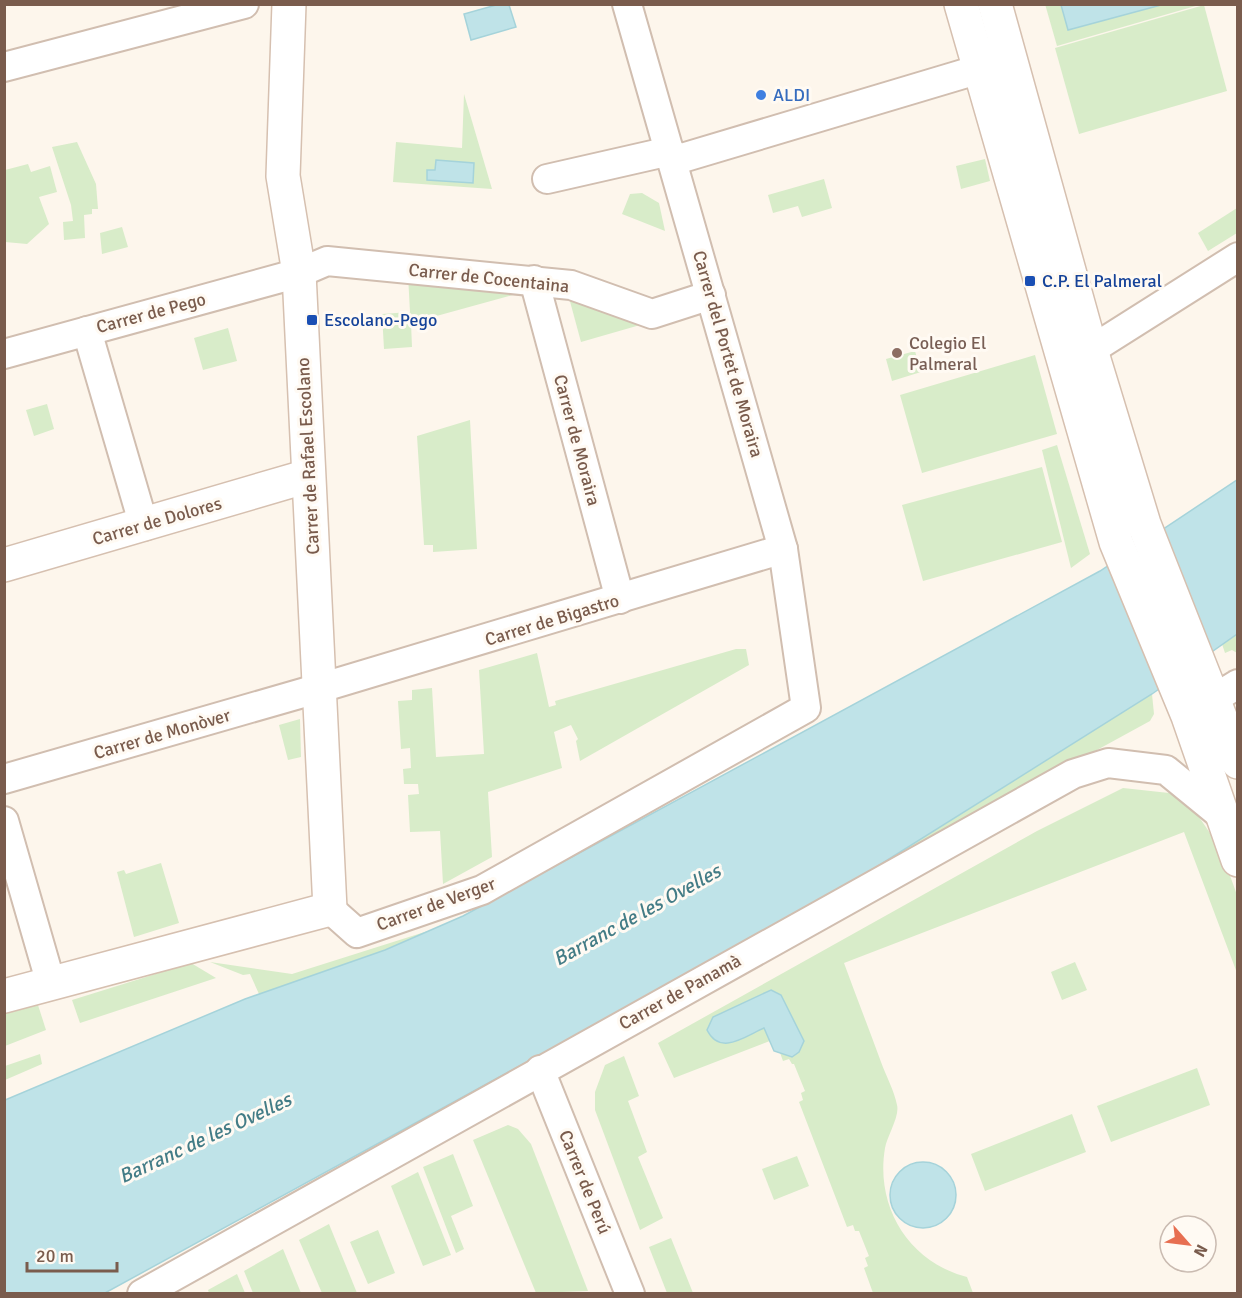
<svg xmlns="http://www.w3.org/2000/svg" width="1242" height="1298" font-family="Signika,sans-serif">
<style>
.green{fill:#d8ecc9}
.water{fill:#bfe3e8;stroke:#a5d3da;stroke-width:1.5}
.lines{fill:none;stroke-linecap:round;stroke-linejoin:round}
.street-casing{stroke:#d1beb0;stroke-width:32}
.secondary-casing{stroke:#d6c0b0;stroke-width:36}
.street{stroke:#fff;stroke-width:28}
.secondary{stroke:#fff;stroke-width:33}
.shop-dot{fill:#3f7fe0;stroke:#fffaf3;stroke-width:2}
.transit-dot{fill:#1a4fb4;stroke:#fffaf3;stroke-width:2}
.education-dot{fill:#8d6e63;stroke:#fffaf3;stroke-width:2}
.labels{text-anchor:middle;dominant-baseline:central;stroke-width:6;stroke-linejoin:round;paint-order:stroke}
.shop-label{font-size:18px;fill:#366cbe;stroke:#fffaf3;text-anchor:start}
.street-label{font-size:18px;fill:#7a5c4d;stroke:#fffaf3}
.transit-label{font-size:18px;fill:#164399;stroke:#fffaf3;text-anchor:start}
.education-label{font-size:18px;fill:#785e54;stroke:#fffaf3;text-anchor:start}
.water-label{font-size:20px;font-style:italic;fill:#437c86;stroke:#fffaf3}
</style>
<rect width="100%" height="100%" fill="#fdf6ec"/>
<g class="green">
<path d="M1045,4L1199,5L1057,46Z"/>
<path d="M1204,5L1227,91L1079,134L1055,48Z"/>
<path d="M464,94L492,189L393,182L396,142L462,148Z"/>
<path d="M77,142L96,184L98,209H92V214L84,215L85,238L64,240L63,222L73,221L71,205L52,147Z"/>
<path d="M985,159L990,181L961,189L956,166Z"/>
<path d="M28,164L31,172L50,166L57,192L39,197L49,224L27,244L5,242V170Z"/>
<path d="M824,179L832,208L802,217L798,206L773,213L768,195Z"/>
<path d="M642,193L659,203L665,231L622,214L630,194Z"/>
<path d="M1237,208V233L1208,251L1198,233Z"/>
<path d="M122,227L128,247L102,254L100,233Z"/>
<path d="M408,275L508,282L513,295L411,323L412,347L384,349L382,314L410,312Z"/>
<path d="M568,294L647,323L581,342Z"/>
<path d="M228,328L237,361L203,370L194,338Z"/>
<path d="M915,351L921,372L892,381L886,359Z"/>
<path d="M1035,355L1057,434L922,473L900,395Z"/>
<path d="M47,404L54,429L34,436L26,410Z"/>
<path d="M470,420L477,549L433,552V545H424L417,436Z"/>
<path d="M1057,445L1090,554L1071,568L1042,450Z"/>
<path d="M1042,467L1062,542L923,581L902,505Z"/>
<path d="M1237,634V653L1232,650L1225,653L1222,644Z"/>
<path d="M736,649H746L749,665L580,761L576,741L578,739L571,725L554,732L562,768L488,792L492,857L443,884L440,831L410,832L408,795L419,794L418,784H404L403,769L411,768L410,748L401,749L398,701L412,700V690L432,688L436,757L484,754L479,670L537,653L549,707L556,705L555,701Z"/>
<path d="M1152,694L1154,714L1150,721L830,896Z"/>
<path d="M300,719L301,757L288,760L279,725Z"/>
<path d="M1123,788L1169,793L1195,811L1220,848L1237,895V973L1184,832L844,963C856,996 869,1029 881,1062C886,1076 894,1090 897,1105C900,1116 887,1136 885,1148C875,1207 909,1262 967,1277L973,1293H873L864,1268L868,1266L865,1258L869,1256L859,1231H855L853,1225L847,1227L799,1102L803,1100L801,1093L805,1091L794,1064H792L789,1059L783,1061L775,1039L674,1078L658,1043L1037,831Z"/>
<path d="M161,863L179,923L134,937L117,872L124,870L126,874Z"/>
<path d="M431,930L385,950L259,994L250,974L243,975L210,962L292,974Z"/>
<path d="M1075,962L1087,990L1062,1000L1051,972Z"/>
<path d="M191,963L216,978L80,1023L72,1000Z"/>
<path d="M38,1005L46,1030L5,1046V1014Z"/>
<path d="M40,1054L42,1064L5,1080V1066Z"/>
<path d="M624,1056L639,1096L628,1101L647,1152L638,1157L663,1218L640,1230L595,1110V1092L605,1065Z"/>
<path d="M1197,1068L1210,1105L1111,1142L1097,1106Z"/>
<path d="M1072,1114L1086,1152L985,1191L971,1154Z"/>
<path d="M508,1125L518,1129L531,1144L588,1291L536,1293L473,1140Z"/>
<path d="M453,1154L473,1206L451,1216L464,1249L456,1253L423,1167Z"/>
<path d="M797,1156L809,1186L774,1200L762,1169Z"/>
<path d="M418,1172L451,1255L423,1266L391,1186Z"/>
<path d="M329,1224L357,1293H322L299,1240Z"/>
<path d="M378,1230L395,1273L368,1284L350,1242Z"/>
<path d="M671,1238L693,1293H667L649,1247Z"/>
<path d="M283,1249L301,1293H253L244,1271Z"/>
<path d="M237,1274L245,1293H209L208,1290Z"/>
</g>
<g class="water">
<path d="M496,5H509L516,27L471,40L464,14Z"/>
<path d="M1061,5V4L1161,5L1068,30Z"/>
<path d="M436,160L474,163L473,183L427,180V170H435Z"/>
<path d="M1237,480V634L1152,694L830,896L105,1293L5,1294V1100L245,999L385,950L463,916L1100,571Z"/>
<path d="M771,990L781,995L804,1041L799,1052L792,1057L774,1051L764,1028C744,1037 720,1056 707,1030L713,1017Z"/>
<circle cx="923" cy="1195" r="33"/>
</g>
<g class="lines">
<g class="street-casing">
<g id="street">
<path d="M4,67L244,4"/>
<path d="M672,161L980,69L1000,77"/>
<path d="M547,179L670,151"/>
<path d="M534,280L620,599"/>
<path d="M87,331L144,526"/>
<path d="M4,354L299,273L327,261L571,285L652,314L711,295"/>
<path d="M1083,371L1091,350L1238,257"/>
<path d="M1194,711L1238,684"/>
<path d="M4,779L320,688L783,549"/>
<path d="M4,821L51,984"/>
<path d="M330,909L357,933L482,890L806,708L783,549L627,4"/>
<path d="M540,1070L630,1294"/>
<path d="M142,1294L1073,774L1108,763L1166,770L1221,815"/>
</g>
</g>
<g class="secondary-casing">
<g id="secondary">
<path d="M961,4L1116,542L1188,716L1238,860"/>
<path d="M995,4L1091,350L1144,524L1238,762"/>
<path d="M4,565L308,476"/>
<path d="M4,996L330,909L299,273L283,176L289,4"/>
</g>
</g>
<use href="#street" class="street"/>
<use href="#secondary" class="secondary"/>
</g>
<circle class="shop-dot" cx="761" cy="95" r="6"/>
<g class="transit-dot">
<rect x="1024" y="275" width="12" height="12" rx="3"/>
<rect x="306" y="314" width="12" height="12" rx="3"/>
</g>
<circle class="education-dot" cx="897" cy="353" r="6"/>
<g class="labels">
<g class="shop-label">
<text x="773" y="95">ALDI</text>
</g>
<g class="street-label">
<text transform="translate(489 278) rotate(6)">Carrer de Cocentaina</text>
<text transform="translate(151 313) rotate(-15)">Carrer de Pego</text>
<text transform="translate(728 354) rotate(74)">Carrer del Portet de Moraira</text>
<text transform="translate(577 440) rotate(75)">Carrer de Moraira</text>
<text transform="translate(308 456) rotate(-93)">Carrer de Rafael Escolano</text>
<text transform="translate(157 521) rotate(-16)">Carrer de Dolores</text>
<text transform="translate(552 620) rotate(-17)">Carrer de Bigastro</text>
<text transform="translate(162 734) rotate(-16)">Carrer de Monòver</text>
<text transform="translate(436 904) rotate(-20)">Carrer de Verger</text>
<text transform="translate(680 992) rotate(-29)">Carrer de Panamà</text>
<text transform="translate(585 1182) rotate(68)">Carrer de Perú</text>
</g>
<g class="transit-label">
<text x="1042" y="281">C.P. El Palmeral</text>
<text x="324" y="320">Escolano-Pego</text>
</g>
<g class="education-label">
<text x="909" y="343">Colegio El<tspan x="909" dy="21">Palmeral</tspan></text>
</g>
<g class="water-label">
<text transform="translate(637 915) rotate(-29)">Barranc de les Ovelles</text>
<text transform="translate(205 1138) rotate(-25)">Barranc de les Ovelles</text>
</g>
</g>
<rect width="1242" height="1298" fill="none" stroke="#7a5c4d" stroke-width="12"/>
<g transform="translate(1188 1244) rotate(118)"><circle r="28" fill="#fffaf3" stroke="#cabbb1" stroke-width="1.5"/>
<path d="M0-4.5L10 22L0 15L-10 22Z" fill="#e76f51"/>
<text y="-9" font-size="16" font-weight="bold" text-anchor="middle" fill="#7a5c4d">N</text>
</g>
<path d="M27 1262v9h90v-9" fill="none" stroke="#7a5c4d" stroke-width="3"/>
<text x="36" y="1262" font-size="18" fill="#7a5c4d" stroke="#fffaf3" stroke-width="4.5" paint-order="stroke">20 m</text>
</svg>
